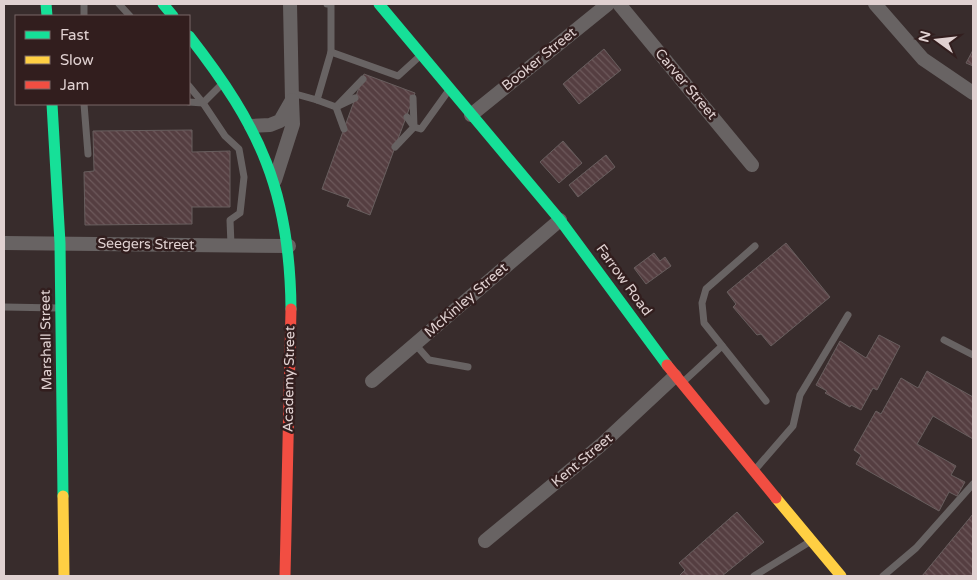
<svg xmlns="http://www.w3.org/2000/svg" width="977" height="580" font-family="'Varela Round',sans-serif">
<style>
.building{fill:url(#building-back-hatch);stroke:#685e5e}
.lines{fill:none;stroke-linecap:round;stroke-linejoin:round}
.lane{stroke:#686363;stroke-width:7}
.street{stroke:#686363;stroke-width:14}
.fast{stroke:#16e098;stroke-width:11}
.slow{stroke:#ffcf43;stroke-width:11}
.jam{stroke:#f24e42;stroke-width:11}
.labels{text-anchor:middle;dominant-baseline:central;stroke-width:5;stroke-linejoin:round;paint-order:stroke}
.street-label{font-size:14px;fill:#e0d1d1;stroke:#321e1e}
</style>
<defs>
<pattern id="building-back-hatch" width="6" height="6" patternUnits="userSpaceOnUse" patternTransform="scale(1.25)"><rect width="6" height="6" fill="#553e41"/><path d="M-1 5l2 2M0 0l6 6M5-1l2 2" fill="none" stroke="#6d595b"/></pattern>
</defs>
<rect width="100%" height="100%" fill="#382c2c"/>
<g class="building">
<path d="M604,49L621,70L579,104L563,84Z"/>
<path d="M973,50V66L966,63Z"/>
<path d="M364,74L415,93L370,215L347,206L350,199L322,189Z"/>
<path d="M192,130V152L230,151V207H192V224L85,225L84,172L94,171L93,131Z"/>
<path d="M563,141L582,163L559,183L540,162Z"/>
<path d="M606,155L615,167L578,197L569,185Z"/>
<path d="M786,243L830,297L771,346L761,334L757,335L733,307L736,304L727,292Z"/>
<path d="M654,253L660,261L665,257L671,266L646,284L634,268Z"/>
<path d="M879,335L900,346L877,390L873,388L861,410L851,405L850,407L825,393L827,391L816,385L840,341L866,358Z"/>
<path d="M927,371L973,397V439L933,416L917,444L956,466L951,475L965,482L957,496L949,492L939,511L856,464L861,455L854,450L876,411L881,414L901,378L918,388Z"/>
<path d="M737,512L764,542L722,576H679L685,570L679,563Z"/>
<path d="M973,514V576H922Z"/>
</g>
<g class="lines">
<g class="lane">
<path d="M119,4L130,16"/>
<path d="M84,16V4"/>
<path d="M331,52L398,76L421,55"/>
<path d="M189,86L203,103L225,136L239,149L244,177L240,213L230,220L231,245"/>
<path d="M292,93L317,100L331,52V4H327"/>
<path d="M355,98L336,107L363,79"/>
<path d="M413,98L414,127L421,129L449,90"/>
<path d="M317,100L336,107L344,129"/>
<path d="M189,102L203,103L221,85"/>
<path d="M84,104L88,154"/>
<path d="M395,147L414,127L407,117"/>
<path d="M755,246L706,289L702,303L704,323L766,401"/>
<path d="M4,307L58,308"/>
<path d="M944,340L973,355"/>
<path d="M415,344L429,360L468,367"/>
<path d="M682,383L722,346"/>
<path d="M754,471L793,426L800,395L848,315"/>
<path d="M754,576L811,541"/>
<path d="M883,576L916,548L973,484"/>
</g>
<g class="street">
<path d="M290,4L292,100"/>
<path d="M619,4L752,165"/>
<path d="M875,4L923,59L973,93"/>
<path d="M471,115L608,4"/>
<path d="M251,126L270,125L280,121L292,100L293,124L275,180"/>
<path d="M4,243L289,246"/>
<path d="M372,381L560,220"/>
<path d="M485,541L601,445L675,376"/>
</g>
<g class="fast">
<path d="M46,4L47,16"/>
<path d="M163,4L173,16"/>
<path d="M379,4L560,220L667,365"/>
<path d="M189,36C260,127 290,191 291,309"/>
<path d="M52,104L60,243L63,496"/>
</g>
<g class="slow">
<path d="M63,496L64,576"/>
<path d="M776,498L841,576"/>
</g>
<g class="jam">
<path d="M667,365L776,498"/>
<path d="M285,576L291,309"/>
</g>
</g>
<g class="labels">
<g class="street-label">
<text transform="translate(539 59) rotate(-39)">Booker Street</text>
<text transform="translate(686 84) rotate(50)">Carver Street</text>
<text transform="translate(146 244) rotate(1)">Seegers Street</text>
<text transform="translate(624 280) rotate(54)">Farrow Road</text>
<text transform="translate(466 300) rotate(-41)">McKinley Street</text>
<text transform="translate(46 340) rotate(-91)">Marshall Street</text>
<text transform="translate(289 379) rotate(-89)">Academy Street</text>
<text transform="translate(582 460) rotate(-40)">Kent Street</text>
</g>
</g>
<rect width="977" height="580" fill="none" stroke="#e0d1d1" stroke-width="10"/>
<rect x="15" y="15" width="175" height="90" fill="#321e1e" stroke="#786666"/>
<rect x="25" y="31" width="25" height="8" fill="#16e098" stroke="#786666"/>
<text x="60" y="40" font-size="15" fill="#e0d1d1">Fast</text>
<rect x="25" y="56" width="25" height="8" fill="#ffcf43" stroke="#786666"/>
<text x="60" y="65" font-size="15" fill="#e0d1d1">Slow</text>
<rect x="25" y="81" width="25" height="8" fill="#f24e42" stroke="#786666"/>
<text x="60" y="90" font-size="15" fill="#e0d1d1">Jam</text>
<g transform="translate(937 40) rotate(285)" stroke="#321e1e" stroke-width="4" paint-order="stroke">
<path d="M0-4L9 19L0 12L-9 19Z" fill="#e0d1d1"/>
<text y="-8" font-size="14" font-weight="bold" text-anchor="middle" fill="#e0d1d1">N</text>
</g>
</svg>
